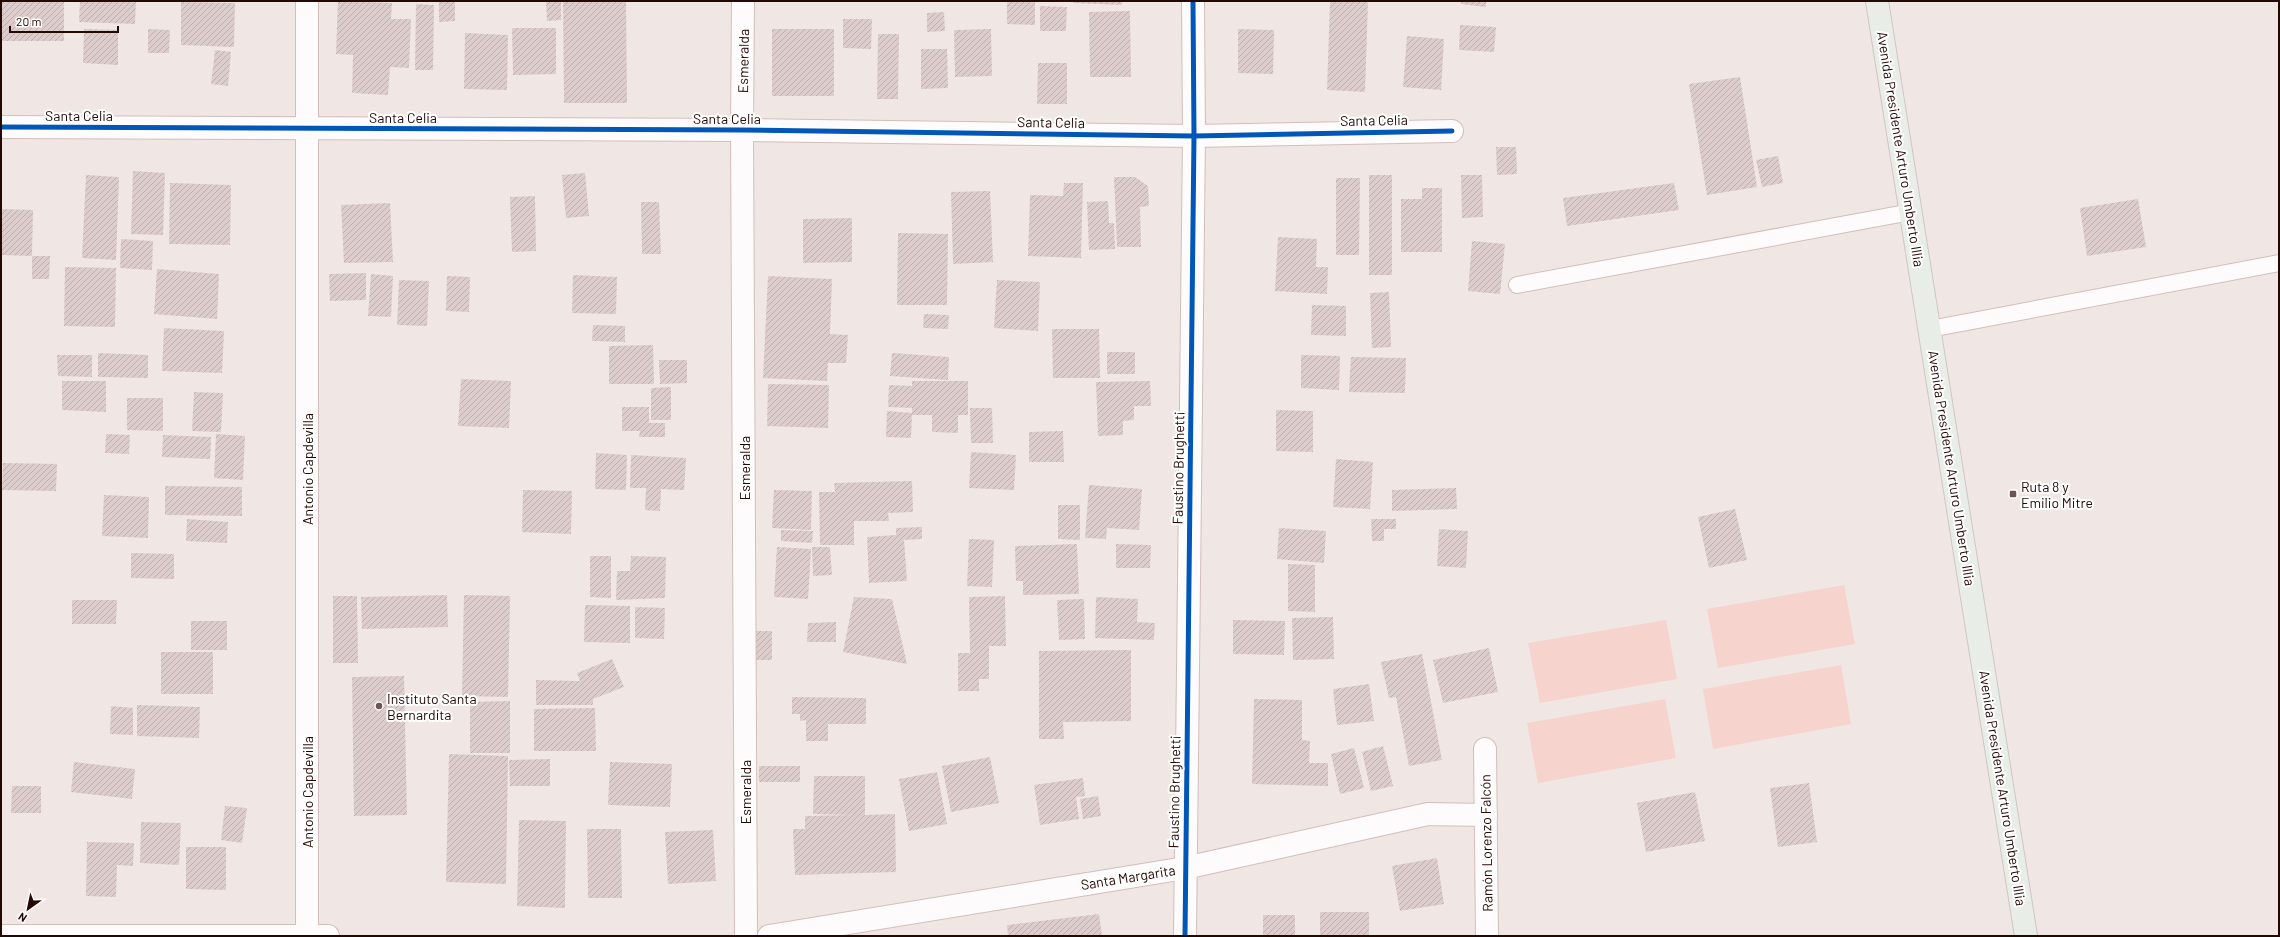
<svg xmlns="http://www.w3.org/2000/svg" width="2280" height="937" font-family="Barlow,sans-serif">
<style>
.grass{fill:#f6d3cc}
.building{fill:url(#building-hatch)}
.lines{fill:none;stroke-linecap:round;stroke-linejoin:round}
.service-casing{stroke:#d2bebb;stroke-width:18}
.minor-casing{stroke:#d2bebb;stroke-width:24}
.primary-casing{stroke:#cec5c3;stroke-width:24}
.service{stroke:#fdfbfb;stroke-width:16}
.minor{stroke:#fdfbfb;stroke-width:22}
.primary{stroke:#e8ede8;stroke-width:22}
.cycleway-casing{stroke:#fff;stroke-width:8}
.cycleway{stroke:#0057b8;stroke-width:5}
.poi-dot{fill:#6b5653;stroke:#fff;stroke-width:1.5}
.labels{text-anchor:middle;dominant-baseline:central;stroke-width:4;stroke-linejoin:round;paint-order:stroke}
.street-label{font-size:14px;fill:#240804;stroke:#fff}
.poi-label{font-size:14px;fill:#240804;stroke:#fff;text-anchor:start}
</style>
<defs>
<pattern id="building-hatch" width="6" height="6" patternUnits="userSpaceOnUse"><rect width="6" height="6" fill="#dcc"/><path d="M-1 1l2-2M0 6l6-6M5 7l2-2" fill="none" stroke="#beaeae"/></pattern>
</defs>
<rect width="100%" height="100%" fill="#f0e7e5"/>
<g class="grass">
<path d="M1844,585L1855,644L1718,668L1707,609Z"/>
<path d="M1666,620L1677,679L1540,703L1528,643Z"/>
<path d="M1841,665L1851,724L1713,749L1703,689Z"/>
<path d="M1665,699L1676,758L1538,783L1527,723Z"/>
</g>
<g class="building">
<rect x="1" y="1" width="63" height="40"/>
<path d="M80,1H136L135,24L79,22Z"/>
<path d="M338,1L392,3L391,19H411L409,68L390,67L388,95L352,93L353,55L336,54Z"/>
<path d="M546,1H561V20L547,21Z"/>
<path d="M563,1H626L627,103H564Z"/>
<path d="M1007,1H1035V25L1007,24Z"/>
<path d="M1073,1H1122V5L1073,3Z"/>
<path d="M1330,1H1368L1365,92L1327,90Z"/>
<path d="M1461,1H1486V7L1461,4Z"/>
<path d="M181,2L235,3L234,47L181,45Z"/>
<path d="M439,2H455V21L439,22Z"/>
<path d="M416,4L434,5L433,70H415Z"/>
<path d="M1040,6L1067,7L1066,31H1040Z"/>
<path d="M1130,11L1131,77H1090L1089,12Z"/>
<path d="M944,12L945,31L927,32V13Z"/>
<path d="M843,19H872L871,49L843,48Z"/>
<path d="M1460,25L1496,27L1494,52L1459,50Z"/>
<path d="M512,28H556V74L513,75Z"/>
<path d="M84,29L118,30V65L83,63Z"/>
<path d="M148,29L170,30L169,53H148Z"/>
<rect x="772" y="29" width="62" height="67"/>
<path d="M991,29L992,76L955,77L954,30Z"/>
<path d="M1238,29L1274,30L1273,74L1238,73Z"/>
<path d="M465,33L508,35L507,90L464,89Z"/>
<path d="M878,34H899L898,99H877Z"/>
<path d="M1407,36L1444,39L1441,90L1403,87Z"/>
<path d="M921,49H947L948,88L921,89Z"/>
<path d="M215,50L231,52L228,86L211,84Z"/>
<path d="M1038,63H1067V104H1037Z"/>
<path d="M1740,77L1757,187L1707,195L1689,84Z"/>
<path d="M1496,147H1516L1517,174L1497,175Z"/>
<path d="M1778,156L1783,183L1762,187L1756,160Z"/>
<path d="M133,171L165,173L163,235L131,234Z"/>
<path d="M585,173L589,216L566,218L562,175Z"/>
<path d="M86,175L119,177L116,260L82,258Z"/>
<rect x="1369" y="175" width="23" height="100"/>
<path d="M1461,175H1482L1483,217L1462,218Z"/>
<path d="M1114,177H1135L1148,186L1149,206L1140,207L1141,247H1117Z"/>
<path d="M1336,178H1360L1359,255H1336Z"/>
<path d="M170,183L231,185L230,245L169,244Z"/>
<path d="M1064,183H1083L1081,258L1028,256L1030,195L1063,196Z"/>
<path d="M1674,183L1679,210L1567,226L1563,198Z"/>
<path d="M1422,188H1442V252H1401V199H1422Z"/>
<path d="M990,191L993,262L953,264L951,192Z"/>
<path d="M535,196L536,251L512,252L510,197Z"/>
<path d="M2138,199L2146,247L2087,256L2080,208Z"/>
<path d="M1108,201L1109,223H1114L1115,249L1089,250L1087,202Z"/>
<path d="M641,202H659L661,254H642Z"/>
<path d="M390,203L393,262L344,263L341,205Z"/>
<path d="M1,209L33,210L32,256L1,255Z"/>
<path d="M852,218V262L803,263V219Z"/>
<path d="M898,233L948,234L947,305H897Z"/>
<path d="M1278,237L1317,239L1316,267H1328L1327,294L1275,291Z"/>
<path d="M121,239L153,241L152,270L120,268Z"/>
<path d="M1472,241L1505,244L1500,294L1468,291Z"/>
<path d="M32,256H50L49,279H32Z"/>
<path d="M65,267L116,268L115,327L64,326Z"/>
<path d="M157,269L219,274L217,319L154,314Z"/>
<path d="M366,273V300L330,301L329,274Z"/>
<path d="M371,274L393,276L391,317L368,316Z"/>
<path d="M573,275L617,277L616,314L572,313Z"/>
<path d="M447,276L470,277L469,312L446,311Z"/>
<path d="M768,276L832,279L830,334L848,335L846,363H828L827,381L763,378Z"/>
<path d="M399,280L429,281L427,326L397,325Z"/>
<path d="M997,280L1040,282L1038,331L994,328Z"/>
<path d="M1389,292L1391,347L1372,348L1370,293Z"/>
<path d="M1312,305L1346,306V336L1311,335Z"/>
<path d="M924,314L949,315L948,329L923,328Z"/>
<path d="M593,325L625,326V342L592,341Z"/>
<path d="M164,328L224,331L222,373L162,371Z"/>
<path d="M1052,329H1099L1100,378H1053Z"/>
<path d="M653,345L654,384H609V346Z"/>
<rect x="1107" y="352" width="28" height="22"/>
<path d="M98,353L148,355V378L98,377Z"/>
<path d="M892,353L949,357L948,380L890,376Z"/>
<path d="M57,355H92V377L58,376Z"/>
<path d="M1301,355L1340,356L1339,390L1301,388Z"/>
<path d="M1351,357L1406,358L1405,393L1349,392Z"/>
<path d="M659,360H687V383L660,384Z"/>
<path d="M461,379L511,381L509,428L458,426Z"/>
<path d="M62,381H106V412L62,410Z"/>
<path d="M912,381H968V415H958V433L932,432V415H912L911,438L886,437L887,411L912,413V408L888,407L889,385L912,386Z"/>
<path d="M1150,381L1151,406H1134V420L1123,421V435L1098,436L1096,382Z"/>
<path d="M768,384L829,385L828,428L767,426Z"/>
<path d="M671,387V420H651V388Z"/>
<path d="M194,392L223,393L221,432L192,431Z"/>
<path d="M127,398H163V431L127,430Z"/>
<path d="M622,407H649V423H665V437H639L640,431H622Z"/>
<path d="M970,408H992L993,443H971Z"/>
<path d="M1276,410L1313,411V452L1276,451Z"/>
<path d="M1063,431L1064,462H1029V432Z"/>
<path d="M106,434L130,435L129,454L105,453Z"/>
<path d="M216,434L245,436L243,480L214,478Z"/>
<path d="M163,435L211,437L210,459L162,457Z"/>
<path d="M971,452L1016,455L1014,490L969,488Z"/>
<path d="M596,453L627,455L626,490L595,489Z"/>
<path d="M631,455L686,458L684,490L661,489L660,511L645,510L646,488H630Z"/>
<path d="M1336,459L1373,462L1370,509L1333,507Z"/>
<path d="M3,463L57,464L56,491L2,490Z"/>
<path d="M912,481L913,512L888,513L889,521H854V545H820L819,492H835L834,483Z"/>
<path d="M1089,485L1142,489L1139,530L1107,528L1106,539L1085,538Z"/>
<path d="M165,486L242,487V516L165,515Z"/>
<path d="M1456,488L1457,509L1392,511V490Z"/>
<path d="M523,490L572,491L571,534L522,532Z"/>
<path d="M774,490L812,491L811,530L772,528Z"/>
<path d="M104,495L149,497L148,538L102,536Z"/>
<path d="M1058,505H1080V540L1058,539Z"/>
<path d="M1735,509L1747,560L1709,568L1698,517Z"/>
<path d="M187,519L228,522L227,543L186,541Z"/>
<path d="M1371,519H1396V529H1384V541H1372Z"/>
<path d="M922,527V539L904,540L907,581L869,583L867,537L896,535V528Z"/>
<path d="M1279,528L1326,531L1324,563L1277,559Z"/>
<path d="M1439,529L1468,531L1466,568L1437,566Z"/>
<path d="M781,530L813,531L812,543L781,541Z"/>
<path d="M969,539L994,540L992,587L967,586Z"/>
<path d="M1077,544L1079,594L1023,595V581H1016L1015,546Z"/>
<path d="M1116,544L1151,545L1150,568H1116Z"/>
<path d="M777,547L811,549L808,599L774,597Z"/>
<path d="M812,547H830L832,575L813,576Z"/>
<path d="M131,553L174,554V579L131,578Z"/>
<path d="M590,556H611V598L590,597Z"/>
<path d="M631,556L666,557L665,598L616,600L617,571H630Z"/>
<path d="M1288,564L1315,565V612L1288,611Z"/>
<path d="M447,595L448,627L362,629L361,597Z"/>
<path d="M464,595L510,596L508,697L462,696Z"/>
<path d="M333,596H357L358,663H333Z"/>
<path d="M1005,596L1006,646H989V679H979V691H958V653H970L969,597Z"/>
<path d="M854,597L892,599L907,664L843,652Z"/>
<path d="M1096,597L1138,599L1137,622L1155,623L1154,640L1095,638Z"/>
<path d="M1084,599L1085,639L1059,640L1057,600Z"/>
<path d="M72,600H117L116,624H72Z"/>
<path d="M585,605L630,606V643L584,642Z"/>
<path d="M635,607L665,608L664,639L635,638Z"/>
<path d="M1333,617L1334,659L1293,660L1292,618Z"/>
<path d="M1233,620L1285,621L1284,655L1233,654Z"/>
<rect x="191" y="621" width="36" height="29"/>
<path d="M836,622V642H807L808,623Z"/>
<path d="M751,631H772V660H750Z"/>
<path d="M1489,648L1498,692L1443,703L1433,660Z"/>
<path d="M1131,650V721L1063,722L1064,739H1039V651Z"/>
<rect x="161" y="652" width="52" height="42"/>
<path d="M1422,654L1442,760L1409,766L1396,697L1389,698L1381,662Z"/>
<path d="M612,659L624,687L593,699V705H536V680L580,681L577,673Z"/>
<path d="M404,676L407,815L354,816L352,677Z"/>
<path d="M1369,684L1374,721L1337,725L1333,689Z"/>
<path d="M792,697L866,698V724H828V741H806V720L800,721V714H792Z"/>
<path d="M1254,699L1302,700V740L1310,741L1309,763H1328V786L1252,784Z"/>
<path d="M510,701V753H470V702Z"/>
<path d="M137,705L200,707L199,738L137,736Z"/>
<path d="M111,706L133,708V735L110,734Z"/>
<path d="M595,708L596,751H534V709Z"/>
<path d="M1383,746L1393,786L1371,791L1362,752Z"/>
<path d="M1354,748L1364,788L1340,794L1331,754Z"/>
<path d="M449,754L508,756L506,884L446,882Z"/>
<path d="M990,757L999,803L951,812L942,766Z"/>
<path d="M550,759V786H510L509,760Z"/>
<path d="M74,762L135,769L132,799L71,792Z"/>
<path d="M610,762L672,764L670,807L608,805Z"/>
<rect x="759" y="766" width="41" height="16"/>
<path d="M937,772L947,824L909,831L899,779Z"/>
<path d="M814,776H865V815L895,814L896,872L795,875L793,829H805V816L854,815L813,814Z"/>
<path d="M1083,778L1085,796L1076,797L1079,819L1040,825L1034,785Z"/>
<path d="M1809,783L1817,842L1778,847L1770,788Z"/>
<path d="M12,786H41V813H11Z"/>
<path d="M1695,792L1705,841L1646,852L1637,803Z"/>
<path d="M1098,796L1101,816L1083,819L1080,799Z"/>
<path d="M225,806L247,808L242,843L221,840Z"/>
<path d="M519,820L566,821L565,908L517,906Z"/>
<path d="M141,822L181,823L179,865L140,863Z"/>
<path d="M587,829H621L622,898H588Z"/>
<path d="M713,830L716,881L668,884L665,832Z"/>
<path d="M87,842L134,843L133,866L117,865L116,897L86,896Z"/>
<path d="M186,847H226V890L186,889Z"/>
<path d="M1437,858L1444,904L1400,911L1392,866Z"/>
<rect x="1320" y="912" width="49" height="24"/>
<path d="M1099,914L1102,936H1008L1007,925Z"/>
<rect x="1263" y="915" width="32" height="21"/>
</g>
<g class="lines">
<g class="service-casing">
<g id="service">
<path d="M1517,285L1911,212"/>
<path d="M1930,329L2279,263"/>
</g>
</g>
<g class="minor-casing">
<g id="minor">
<path d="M743,1L742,130L746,936"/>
<path d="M1,127L742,130L1194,136L1452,131"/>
<path d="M1485,749L1487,936"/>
<path d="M1,936H328"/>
<path d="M307,936V1"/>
<path d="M769,936L1185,868L1428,814L1486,815"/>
<path d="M1185,936L1194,136L1193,1"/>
</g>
</g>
<g class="primary-casing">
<path id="primary" d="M1877,1L2026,936"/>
</g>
<use href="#service" class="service"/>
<use href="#minor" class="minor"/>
<use href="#primary" class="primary"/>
<g class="cycleway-casing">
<g id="cycleway">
<path d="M1,127L742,130L1194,136L1452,131"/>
<path d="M1185,936L1194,136L1193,1"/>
</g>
</g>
<use href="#cycleway" class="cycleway"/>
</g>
<g class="poi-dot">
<rect x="2009" y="490" width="8" height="8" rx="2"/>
<circle cx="379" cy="706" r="4"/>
</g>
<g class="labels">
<g class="street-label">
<text transform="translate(743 61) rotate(-89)">Esmeralda</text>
<text x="79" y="115">Santa Celia</text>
<text x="403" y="117">Santa Celia</text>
<text x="727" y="118">Santa Celia</text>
<text transform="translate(1374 120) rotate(-1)">Santa Celia</text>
<text transform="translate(1051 122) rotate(1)">Santa Celia</text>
<text transform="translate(1901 149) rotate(81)">Avenida Presidente Arturo Umberto Illia</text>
<text transform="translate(744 468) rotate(-90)">Esmeralda</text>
<text transform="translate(1178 468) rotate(-89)">Faustino Brughetti</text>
<text transform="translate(1952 468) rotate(81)">Avenida Presidente Arturo Umberto Illia</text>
<text transform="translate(307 469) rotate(-90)">Antonio Capdevilla</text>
<text transform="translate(2003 788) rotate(81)">Avenida Presidente Arturo Umberto Illia</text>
<text transform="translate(307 792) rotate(-90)">Antonio Capdevilla</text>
<text transform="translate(745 792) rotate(-90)">Esmeralda</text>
<text transform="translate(1174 792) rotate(-89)">Faustino Brughetti</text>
<text transform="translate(1486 843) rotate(-91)">Ramón Lorenzo Falcón</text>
<text transform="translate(1128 877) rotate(-9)">Santa Margarita</text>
</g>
<g class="poi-label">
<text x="2021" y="486">Ruta 8 y<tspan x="2021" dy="16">Emilio Mitre</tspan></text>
<text x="387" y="698">Instituto Santa<tspan x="387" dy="16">Bernardita</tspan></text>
</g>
</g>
<rect width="2280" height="937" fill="none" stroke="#240804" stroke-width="4"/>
<g transform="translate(28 909) rotate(213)" stroke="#ffffff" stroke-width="3" paint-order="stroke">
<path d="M0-3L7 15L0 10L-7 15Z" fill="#240804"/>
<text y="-6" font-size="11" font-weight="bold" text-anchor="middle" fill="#240804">N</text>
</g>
<path d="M10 26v6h108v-6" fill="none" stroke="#240804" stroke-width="2"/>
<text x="16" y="26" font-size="12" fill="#240804" stroke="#ffffff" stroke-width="3" paint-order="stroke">20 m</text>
</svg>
